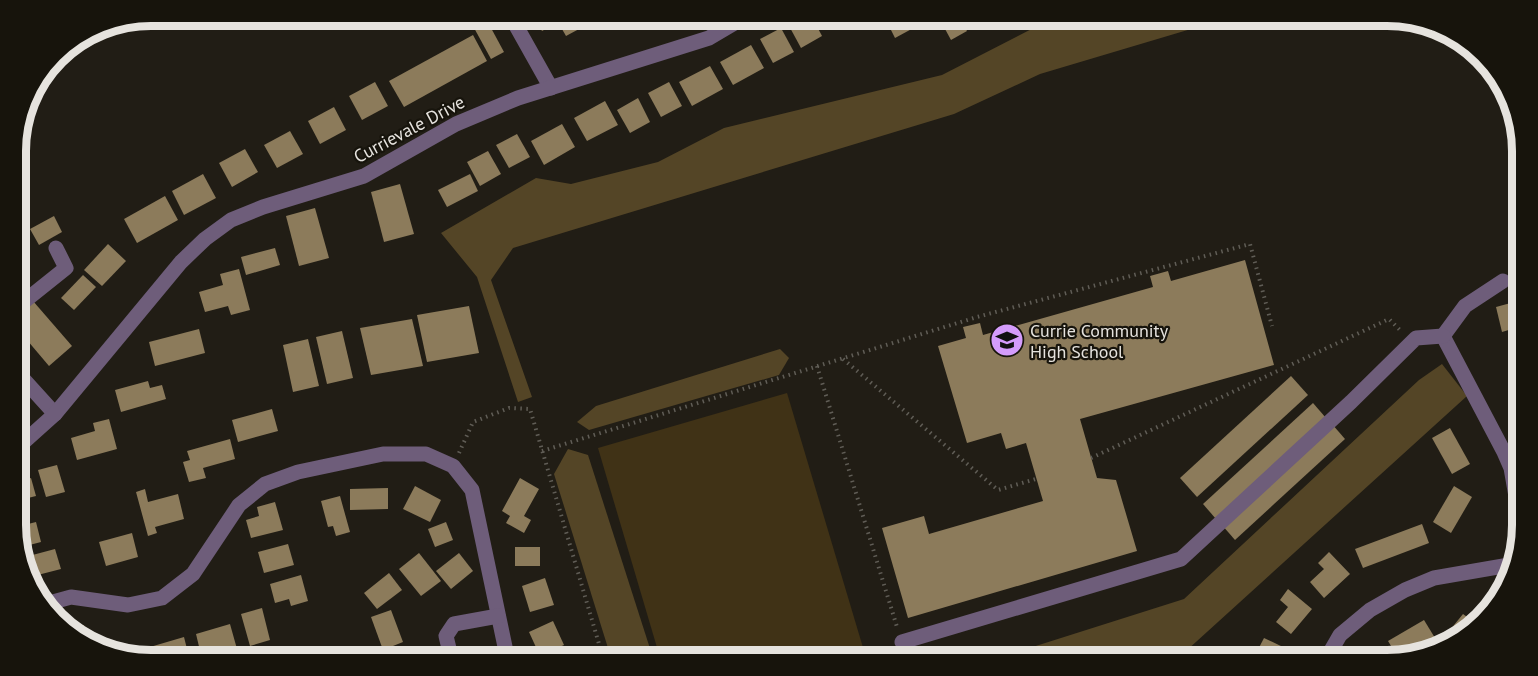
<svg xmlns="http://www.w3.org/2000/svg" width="1538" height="676" font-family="'PT Sans',sans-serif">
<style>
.green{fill:#403216}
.forest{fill:#544526}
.building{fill:#8c7b5b}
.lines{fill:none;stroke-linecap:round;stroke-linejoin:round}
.path{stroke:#605d56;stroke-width:4;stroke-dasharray:1.5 4.5;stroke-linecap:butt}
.minor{stroke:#6e5d7a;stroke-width:15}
.labels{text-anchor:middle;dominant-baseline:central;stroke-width:4.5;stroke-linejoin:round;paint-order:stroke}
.street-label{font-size:18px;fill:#e6e3de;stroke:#17140c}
.poi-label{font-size:18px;fill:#e6e3de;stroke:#17140c;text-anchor:start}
.rim{fill:none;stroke:#e6e3de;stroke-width:8}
</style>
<rect width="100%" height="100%" fill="#211d15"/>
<path class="green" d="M787,393L867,661H661L598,448Z"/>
<g class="forest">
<path d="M1073,15H1238L1040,74L954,114L513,248L491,280L532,397L518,402L477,277L441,233L536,178L571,184L658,162L724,128L942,75L1053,18Z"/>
<path d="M780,349L789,358L779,375L589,430L577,422L596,406Z"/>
<path d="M1442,364L1467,396L1175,661H988L1184,599L1419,380Z"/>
<path d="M568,449L588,455L654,661H612L554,474Z"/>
</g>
<g class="building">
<path d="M467,15H484L504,52L491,59Z"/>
<path d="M533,15H550L555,24L542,31Z"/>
<path d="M554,15H605L566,36Z"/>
<path d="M805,15H811L822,36L801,48L788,24Z"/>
<path d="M816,15H839L821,25Z"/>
<path d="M900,15H914L919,25L895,38L887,22Z"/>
<path d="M940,15H958L967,31L951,40L938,16Z"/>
<path d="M975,15H1000L980,25Z"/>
<path d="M781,28L794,52L773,63L760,39Z"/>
<path d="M473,35L487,61L404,107L389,81Z"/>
<path d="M751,45L764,68L733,85L720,62Z"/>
<path d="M710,66L723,89L692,106L679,82Z"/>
<path d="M375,82L388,106L362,120L349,96Z"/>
<path d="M669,82L682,106L661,117L648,93Z"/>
<path d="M638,98L650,122L630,133L617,110Z"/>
<path d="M605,101L618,125L587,141L574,118Z"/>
<path d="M334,107L346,130L320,144L308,121Z"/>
<path d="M562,124L575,147L544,165L531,141Z"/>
<path d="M290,131L303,154L277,168L264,145Z"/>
<path d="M517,134L530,157L509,168L496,145Z"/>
<path d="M245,149L258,172L232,187L219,163Z"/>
<path d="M488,151L501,174L480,186L467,162Z"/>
<path d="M203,174L216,198L184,215L172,191Z"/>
<path d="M470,174L478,191L447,207L438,190Z"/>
<path d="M400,184L414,234L384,242L371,192Z"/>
<path d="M165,196L178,220L137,243L124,219Z"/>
<path d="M315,208L329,258L299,266L286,216Z"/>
<path d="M54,216L62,232L39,245L30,229Z"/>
<path d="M108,244L126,261L102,286L84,270Z"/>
<path d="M275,248L280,265L246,275L241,257Z"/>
<path d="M1245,260L1274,365L1080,419L1097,478L1116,480L1137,551L908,618L882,528L924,516L929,534L1043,501L1026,443L1006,449L1001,433L967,443L938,346L966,338L963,327L980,323L983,335L1153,287L1150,276L1168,271L1171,281Z"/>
<path d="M239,269L250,310L231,315L228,306L205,312L199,292L223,285L220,274Z"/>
<path d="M16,272L29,287L16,298Z"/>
<path d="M83,275L96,287L74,310L61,298Z"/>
<path d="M33,301L72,346L49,366L16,327V316Z"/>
<path d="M1518,301L1522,326L1502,332L1496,307Z"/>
<path d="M469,306L479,353L427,362L417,315Z"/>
<path d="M412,319L423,366L371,375L360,328Z"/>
<path d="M199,329L205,353L155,366L149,342Z"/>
<path d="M342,331L353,378L327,384L316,337Z"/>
<path d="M308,339L319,386L293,392L283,345Z"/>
<path d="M1523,375V407L1509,382Z"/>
<path d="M1291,376L1308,395L1197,497L1180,478Z"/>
<path d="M148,381L150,388L162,385L166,399L121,412L115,390Z"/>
<path d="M1313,403L1326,418L1216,519L1203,504Z"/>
<path d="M272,409L278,431L238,442L232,420Z"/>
<path d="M109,419L117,449L77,460L71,438L95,431L93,423Z"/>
<path d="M1332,424L1345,439L1235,540L1222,525Z"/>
<path d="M1450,428L1470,464L1452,474L1432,438Z"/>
<path d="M230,439L235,459L203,468L206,478L189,482L183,462L190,460L187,451Z"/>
<path d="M57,465L65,492L46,497L38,470Z"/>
<path d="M31,478L36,496L16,501V482Z"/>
<path d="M520,478L539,489L524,516L531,520L524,533L506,523L510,516L502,511Z"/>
<path d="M415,486L441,500L430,522L403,509Z"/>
<path d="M1454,486L1472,497L1451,533L1433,522Z"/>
<path d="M388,488V509L350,510V489Z"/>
<path d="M145,489L148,502L178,494L184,519L155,527L157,533L148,536L136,492Z"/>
<path d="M340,496L350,532L336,536L333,526L328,527L321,501Z"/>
<path d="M275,502L283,530L251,538L246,520L259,516L257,507Z"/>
<path d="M36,522L41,542L18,548L16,527Z"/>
<path d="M446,522L453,540L435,547L428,529Z"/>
<path d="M1422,524L1429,543L1363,568L1355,549Z"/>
<path d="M132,533L138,557L106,566L99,542Z"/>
<path d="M288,544L294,565L264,573L258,552Z"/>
<rect x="515" y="547" width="25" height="19"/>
<path d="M55,549L61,569L30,577L25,557Z"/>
<path d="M1329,552L1350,574L1324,598L1310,582L1324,569L1318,563Z"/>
<path d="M419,553L441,581L421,596L399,569Z"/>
<path d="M459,553L473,571L451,589L436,571Z"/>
<path d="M389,573L402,590L377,609L364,593Z"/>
<path d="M301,575L308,601L291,606L289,599L275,603L270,584Z"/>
<path d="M545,578L554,605L530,612L522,586Z"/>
<path d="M1288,589L1312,609L1291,634L1276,622L1288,607L1280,600Z"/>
<path d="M262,608L270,640L250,646L241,614Z"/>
<path d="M391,610L403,642L383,650L371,617Z"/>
<path d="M1463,614L1477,624L1470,633L1459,637L1450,630Z"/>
<path d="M1424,620L1435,638L1399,659L1388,641Z"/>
<path d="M553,621L564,645L540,656L529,632Z"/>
<path d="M230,624L237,649L202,659L196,634Z"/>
<path d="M84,625L88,640H85L70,629Z"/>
<path d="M184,637L190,661H154L150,647Z"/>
<path d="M1264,638L1283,647L1276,661H1252Z"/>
<path d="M412,647L418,661H392L390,655Z"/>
<path d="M140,650L142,659L120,655Z"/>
</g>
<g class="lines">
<g class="path">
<path d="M843,359L998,490L1036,479"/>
<path d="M817,366L897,627"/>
<path d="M542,451L977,317L1250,244L1272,326"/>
<path d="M459,453L473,422L509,408L530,409L604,661"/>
<path d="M1091,458L1389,319L1400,330"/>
</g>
<g class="minor">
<path d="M510,15L551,88"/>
<path d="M16,308L66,268L56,248"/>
<path d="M1443,336L1504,452L1511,468L1522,531"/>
<path d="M1443,336L1465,306L1503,281"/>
<path d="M16,371L55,414"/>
<path d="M16,449L55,414L181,262L205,239L231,220L263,207L364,176L456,124L518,98L709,38L748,15"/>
<path d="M42,605L71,597L128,605L162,598L193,574L239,505L265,484L298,472L383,454H426L453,466L472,490L508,661"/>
<path d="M902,642L1181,559L1351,402L1416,338L1443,336"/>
<path d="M452,661L446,636L454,624L498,616"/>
<path d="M1325,661L1340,635L1370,610L1405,590L1434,578L1515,564"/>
</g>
</g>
<defs>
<g id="school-disc" transform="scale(1.725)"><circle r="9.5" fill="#d49cfb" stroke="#17140c"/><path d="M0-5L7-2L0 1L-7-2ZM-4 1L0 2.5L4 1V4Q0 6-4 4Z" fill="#111"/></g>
</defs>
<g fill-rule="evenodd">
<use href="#school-disc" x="1007" y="340"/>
</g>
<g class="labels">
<g class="street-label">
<text transform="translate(409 129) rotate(-28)">Currievale Drive</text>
</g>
<g class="poi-label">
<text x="1030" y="330">Currie Community<tspan x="1030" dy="21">High School</tspan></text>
</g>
</g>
<path d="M0 0H1538V676H0ZM151 26H1387A125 125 0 0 1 1512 151V525A125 125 0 0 1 1387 650H151A125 125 0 0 1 26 525V151A125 125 0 0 1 151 26Z" fill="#17140c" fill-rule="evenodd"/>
<path class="rim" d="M151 26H1387A125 125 0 0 1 1512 151V525A125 125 0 0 1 1387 650H151A125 125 0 0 1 26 525V151A125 125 0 0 1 151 26Z"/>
</svg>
